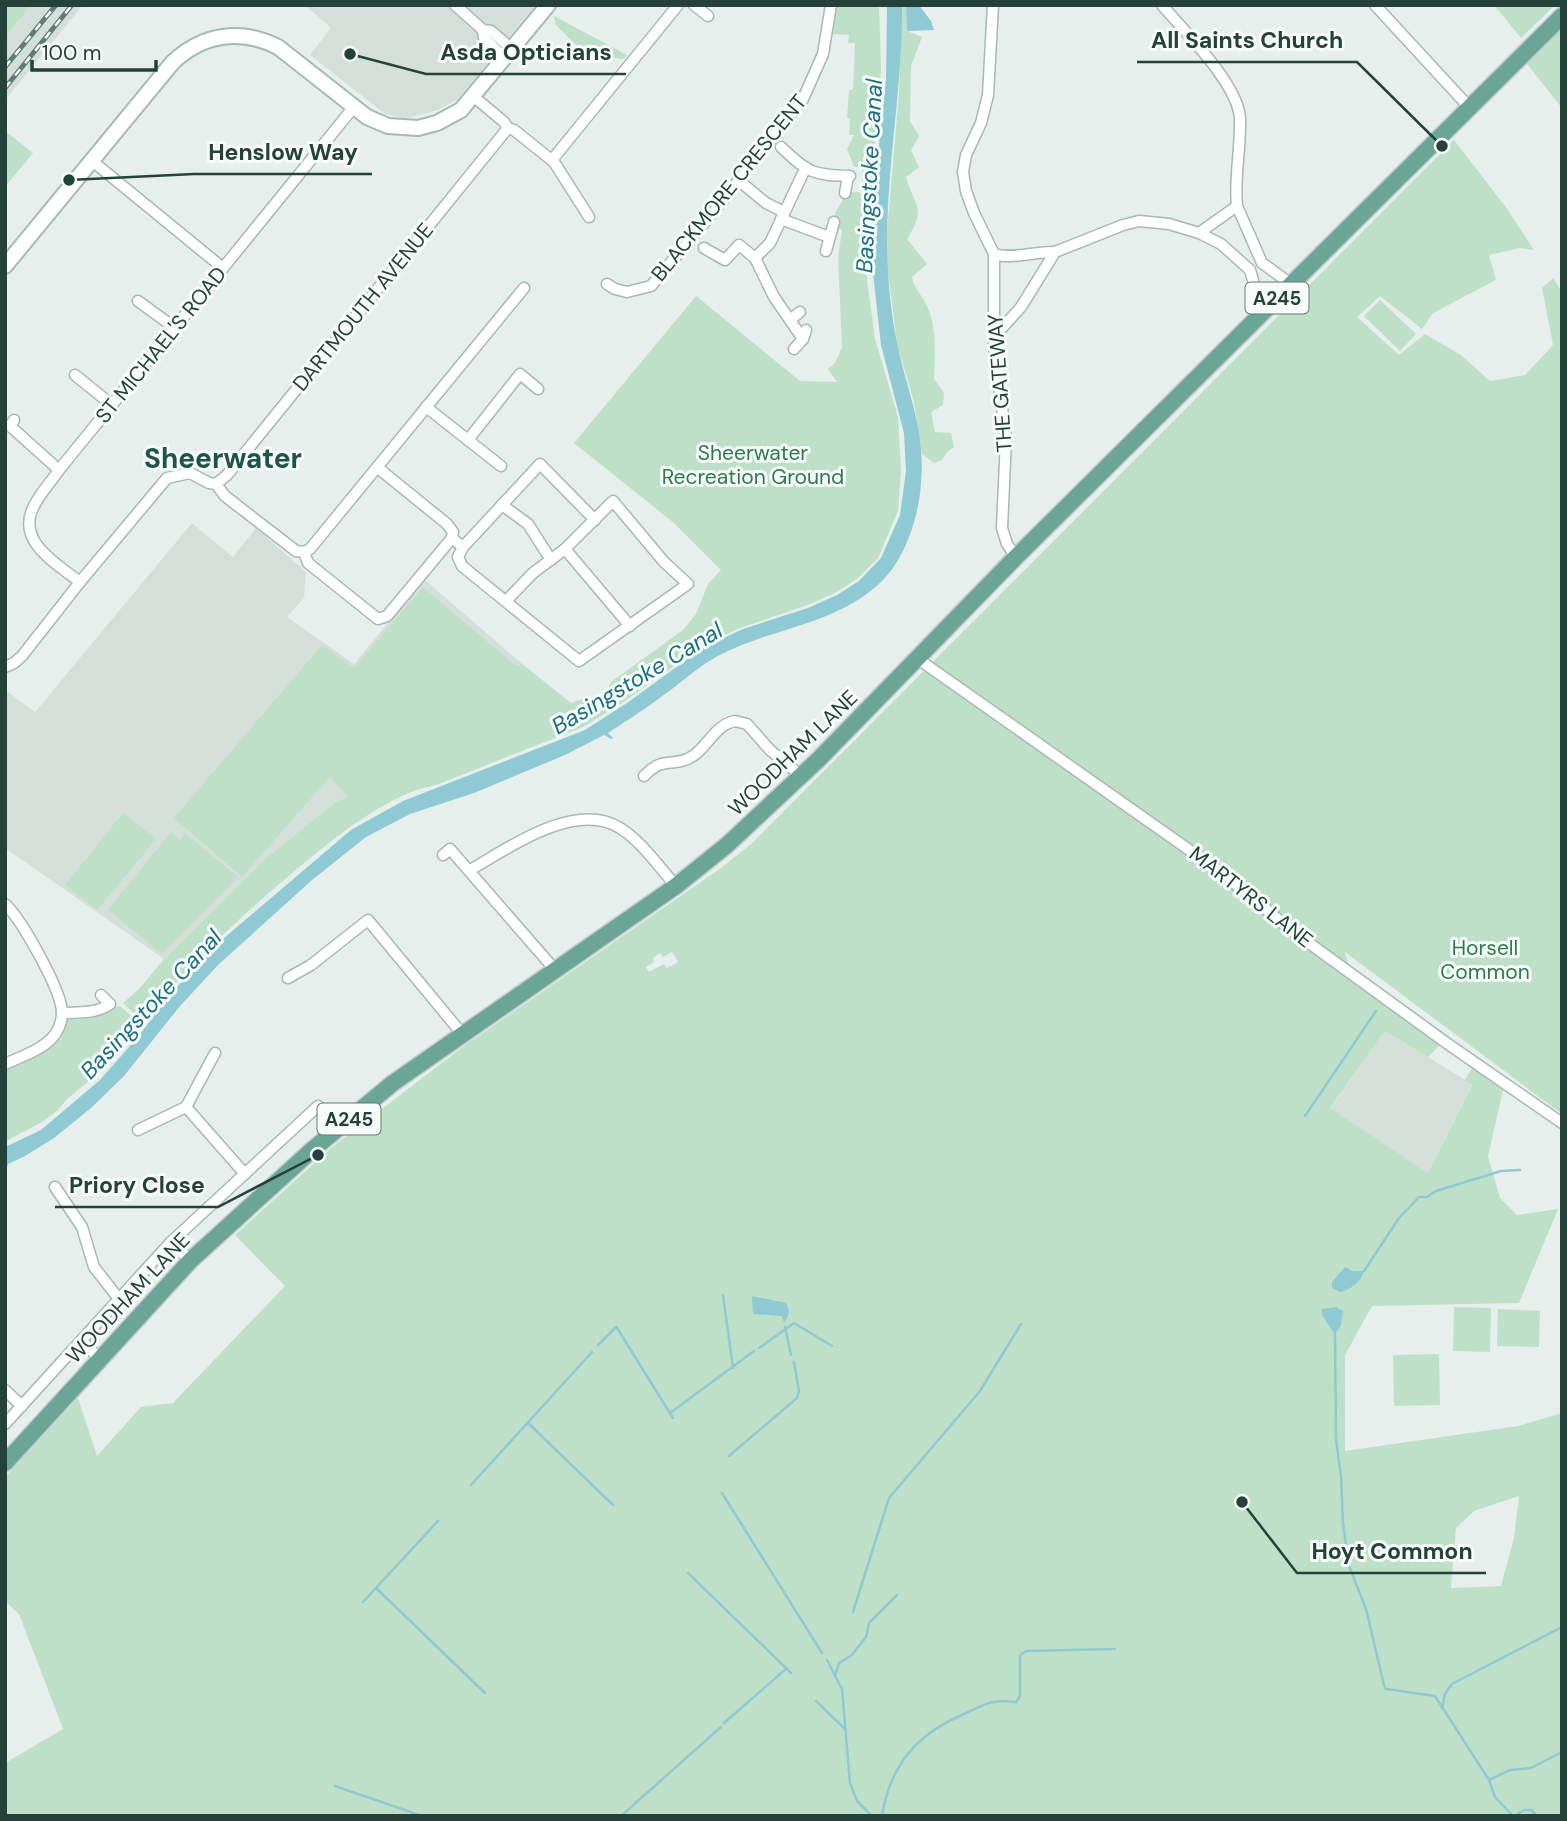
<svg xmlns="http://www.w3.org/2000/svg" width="1567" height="1821" font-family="'DM Sans',sans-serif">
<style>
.built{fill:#d4dfda}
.green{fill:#bfe0c8;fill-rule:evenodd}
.water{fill:#8ec9d4}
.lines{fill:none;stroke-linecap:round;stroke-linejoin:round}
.stream{stroke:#8ec9d4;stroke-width:2.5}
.street-casing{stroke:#a8b8b2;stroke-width:13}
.secondary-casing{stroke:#a4bbb3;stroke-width:18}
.primary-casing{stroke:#c2cac8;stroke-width:19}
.street{stroke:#fff;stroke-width:10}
.secondary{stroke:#fff;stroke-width:14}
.primary{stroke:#6aa596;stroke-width:16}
.rail-casing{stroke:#5f7d75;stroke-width:5}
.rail{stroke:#f7fbf9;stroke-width:2.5;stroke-dasharray:8;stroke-linecap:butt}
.labels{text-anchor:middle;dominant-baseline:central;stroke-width:6;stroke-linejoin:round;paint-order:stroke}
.shield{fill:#f7fbf9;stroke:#637a73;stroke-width:2}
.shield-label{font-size:19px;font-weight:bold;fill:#24423a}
.street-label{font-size:21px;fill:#24423a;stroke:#f7fbf9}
.park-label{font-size:21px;fill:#2d7a4b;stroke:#f7fbf9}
.water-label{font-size:23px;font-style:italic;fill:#1c6f80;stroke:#f7fbf9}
.district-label{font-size:28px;font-weight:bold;fill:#1f5548;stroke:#f7fbf9}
.leader{fill:none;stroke:#24423a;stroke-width:2.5}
.callout-dot{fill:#24423a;stroke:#f7fbf9;stroke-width:2.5}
.callout-label{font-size:23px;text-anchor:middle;font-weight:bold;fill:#24423a;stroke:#f7fbf9;stroke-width:6;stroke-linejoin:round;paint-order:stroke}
</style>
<rect width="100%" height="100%" fill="#e6efeb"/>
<g class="built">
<path d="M25,5H83L5,100V30Z"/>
<path d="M305,5H535L458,99L438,110L404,119L384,113L310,55L331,28Z"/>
<path d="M192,523L233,557L256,528L306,572L304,598L287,617L354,664L424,579L521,663L393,773L333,804L265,859L164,959L5,848V690L35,712Z"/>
<path d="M1385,1031L1472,1084L1428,1173L1330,1109Z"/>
</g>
<g class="green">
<path d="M5,5H31L5,37Z"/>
<path d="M836,5H879L881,70L867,232V280L875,339L898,417L901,472L898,511L878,558L857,579L835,593L808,605L740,628L703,645L625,701L583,727L436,785C390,793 338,835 303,864C245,912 190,963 143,1022L123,1003L140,988L164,959L265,859L333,804L348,796L330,777L242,877L174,818L322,645L354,668L423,587L510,661L518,666L521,663L571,703L583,699H603L611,682L683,630L696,614L708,584L721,570L674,523L574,443L696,296L800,381L837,382L828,369L835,363L842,347L838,257L842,230L836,228L840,219L835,217V213L847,193L858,192L862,194V167H854L847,149L854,135H849L850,119L847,118L849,90L853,89L855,43H848L849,35L833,34Z"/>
<path d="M902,5H906L907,31L922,37L911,66L910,121L919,136L911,150L919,167L906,177C915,208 927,207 907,239L927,264L912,277C915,290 922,295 927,306C937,327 935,357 934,379L944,393L943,405L931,412L935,432L951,433L954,447L947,452L942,460L934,463L922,454L914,402L897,344L888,270L887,232L899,93Z"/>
<path d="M1494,5H1555L1521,38Z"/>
<path d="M554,16L627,55L624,59L605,57L594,47L585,54L555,24Z"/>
<path d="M1562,28V108L1527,64Z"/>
<path d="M5,131L33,153L5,187Z"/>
<path d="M1454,140L1505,206L1534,250L1520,248L1489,255L1496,280L1433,313L1422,329L1380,296L1357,317L1399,355L1425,334L1461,355L1490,381L1525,375L1553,345L1542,288L1553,278L1562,292V1114L1345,952L1353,981L1441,1044L1428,1057L1385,1031L1330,1108L1428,1173L1472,1085L1465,1080L1473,1067L1503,1090L1488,1156L1500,1198L1517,1215L1558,1209L1519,1303L1372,1306L1345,1355V1451L1518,1426L1562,1413V1816H5V1763L63,1729L19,1614L5,1601V1477L78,1398L97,1456L141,1407L173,1403L285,1286L235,1235L331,1148L464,1046L721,868L751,844ZM672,952L678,962L667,968L664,964L649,972L646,967L654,962L653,958L660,953L663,957ZM1519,1496L1514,1538L1501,1586L1451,1588L1456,1528L1474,1511Z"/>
<path d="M1380,300L1416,334L1400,351L1364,316Z"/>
<path d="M123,813L156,839L97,910L65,885Z"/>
<path d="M171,832L180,840L185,833L238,877L162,954L108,910Z"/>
<path d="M120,1006L141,1025L101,1071L67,1099L58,1110L45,1120L5,1142V1068L61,1039L66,1018Z"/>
<path d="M1454,1307L1491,1308L1490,1352L1453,1351Z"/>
<path d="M1498,1309L1540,1311L1539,1347L1497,1346Z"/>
<path d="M1439,1354L1440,1405L1394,1406L1393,1355Z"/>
</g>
<g class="water">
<path d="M887,5H902C903,94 883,181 888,269C889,294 892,319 897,343C907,392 926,430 921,483C919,515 906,557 883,580C835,627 773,626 716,657C698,667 682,682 665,694C647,708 627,720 608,733L613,738L611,739L604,735L565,755L474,793L410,814L366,837L312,880L218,965L180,1006L124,1076L91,1108L54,1138L25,1156L8,1164L5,1172V1147L41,1130L100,1080L136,1039L175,989L217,944L351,830L403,801L585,730L627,703L704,647L743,629L808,608L837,595L859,581L881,558L900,515L906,471L904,433L881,345L872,264L876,172L886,80Z"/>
<path d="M906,5H919L931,21L934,30L907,31Z"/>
<path d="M1345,1267L1352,1271H1364C1361,1282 1350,1290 1340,1292L1332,1288V1282Z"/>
<path d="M752,1296L786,1303C790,1311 790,1315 784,1323L782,1316L753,1314Z"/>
<path d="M1336,1307L1343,1311L1341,1325L1335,1335L1322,1315V1309Z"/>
</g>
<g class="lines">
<g class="stream">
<path d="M1305,1116L1376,1011"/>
<path d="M1364,1271L1399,1218L1419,1197H1427L1436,1191L1501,1171L1520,1170"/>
<path d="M723,1295L733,1368"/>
<path d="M785,1327L791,1355"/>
<path d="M617,1328L673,1418"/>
<path d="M1335,1335L1336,1440L1341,1476L1343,1524L1349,1566L1366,1609L1384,1685L1386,1689L1435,1696L1489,1780L1495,1797L1513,1816"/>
<path d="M598,1345L616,1327"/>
<path d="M759,1348L794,1323L832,1346"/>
<path d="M670,1413L754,1351"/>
<path d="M528,1423L613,1505"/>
<path d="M729,1456L797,1398L799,1391L794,1362"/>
<path d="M471,1485L592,1352"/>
<path d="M722,1493L822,1653"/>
<path d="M688,1573L791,1673"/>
<path d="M377,1589L485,1693"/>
<path d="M363,1602L438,1521"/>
<path d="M853,1612L889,1498L980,1391L1021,1324"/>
<path d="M827,1660L842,1689L850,1783L857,1801L872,1816"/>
<path d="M835,1676L839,1663L852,1655L866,1637L869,1623L897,1595"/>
<path d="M816,1701L846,1730"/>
<path d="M1442,1708L1445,1694L1452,1684L1562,1627"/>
<path d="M724,1723L787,1668"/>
<path d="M1489,1780L1510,1770L1531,1768L1562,1752"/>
<path d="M335,1786L422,1816"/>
<path d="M621,1816L721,1727"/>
<path d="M882,1816C890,1765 917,1734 964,1714C986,1704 991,1699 1016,1702L1020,1696V1655L1026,1651L1115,1649"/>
<path d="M1515,1816L1524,1810H1532L1536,1816"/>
</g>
<g class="street-casing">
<g id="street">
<path d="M455,5L483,30L491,31L512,49"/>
<path d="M694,5L708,16"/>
<path d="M993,5L988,95L981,123L966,155L963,172L966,191L974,213L994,254V346L1006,439L1002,528L1007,544L1016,557"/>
<path d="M1375,5L1469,107"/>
<path d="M483,30L484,38L505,58"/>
<path d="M473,96L504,122L508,128L514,130L554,162L589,217"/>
<path d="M781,147C808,173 813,175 850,176"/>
<path d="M91,160L223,268"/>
<path d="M552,160L678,5"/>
<path d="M738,180L766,203L784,212"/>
<path d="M845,193L848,176"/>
<path d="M1237,206L1262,263L1291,284"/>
<path d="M781,219L829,237"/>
<path d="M1199,233L1221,244L1250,270L1257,294L1267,308"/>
<path d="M704,248L725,260L739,245L755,258L774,297L803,339"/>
<path d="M826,251L834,222"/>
<path d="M994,254C1009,260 1037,251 1055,252"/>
<path d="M755,258L770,243L805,169"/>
<path d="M607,284L615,289L627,292L651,286L716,209L803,99L823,54L831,5"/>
<path d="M138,301L175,328"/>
<path d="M790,320L800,312"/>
<path d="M994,337L1021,307L1055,252L1123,225L1139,221L1169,224L1199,233L1237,206C1234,177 1241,148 1240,119C1239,85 1185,32 1162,5"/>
<path d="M794,349L803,339L806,330"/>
<path d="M75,375L112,405"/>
<path d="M426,407L468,440"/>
<path d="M14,420L10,426L59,470"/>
<path d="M501,466L468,440L520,374L538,389"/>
<path d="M216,484L227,475L508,128"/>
<path d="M502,505L540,464L595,520"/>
<path d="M452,538L463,547L458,557L462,566L579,661L688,584L664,562L613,501L565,549L533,573L506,601"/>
<path d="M463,547L502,505L528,524L551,560"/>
<path d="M565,549L630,626"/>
<path d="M304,552L308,563L378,619L387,616L452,538L453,532L447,524L378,468"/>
<path d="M80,582C57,564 15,541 34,506C40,493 51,482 59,470L353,108"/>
<path d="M918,659L1222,873L1291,930L1448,1044L1562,1123"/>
<path d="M5,667L14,663L22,656L80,582L167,478L190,473L209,483L216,484L225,496L296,551L304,552L310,549L524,288"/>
<path d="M644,776C665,754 672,769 693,756C709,745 715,725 735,721L747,724L770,750L801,776"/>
<path d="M443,855L450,849L556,971"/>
<path d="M470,870C509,848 575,800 620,828C641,841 659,867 676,886"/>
<path d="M5,904C22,920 62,991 62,1013C62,1022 58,1032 52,1038C41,1050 20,1057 5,1064"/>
<path d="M288,978L311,965L368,920L463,1035"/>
<path d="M62,1013C79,1012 96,1014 110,1004L101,995"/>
<path d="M186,1107L245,1174"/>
<path d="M138,1130L186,1107L215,1053"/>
<path d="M55,1187L82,1227L94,1267L119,1299"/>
<path d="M170,1243L191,1260"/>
<path d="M82,1341L100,1359"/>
<path d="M5,1390L22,1406"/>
<path d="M5,1424L170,1243L318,1106L340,1126"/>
</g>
</g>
<g class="secondary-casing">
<path id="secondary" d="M5,266L173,62C203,34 241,28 278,47L367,117L388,126L418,128L437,123L461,110L548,5"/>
</g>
<g class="primary-casing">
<path id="primary" d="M5,1463L191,1260L312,1150L393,1083L676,886L727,845L819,759L1016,557L1562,16"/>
</g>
<use href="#street" class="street"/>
<use href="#secondary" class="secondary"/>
<use href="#primary" class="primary"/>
<g class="rail-casing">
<g id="rail">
<path d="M5,67L56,5"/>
<path d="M5,88L72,5"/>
</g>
</g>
<use href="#rail" class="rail"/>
</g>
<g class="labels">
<g class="shield">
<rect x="1245.5" y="282.5" width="63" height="31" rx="5"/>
<rect x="317.5" y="1103.5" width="63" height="31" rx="5"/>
</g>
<g class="shield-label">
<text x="1277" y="298">A245</text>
<text x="349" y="1119">A245</text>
</g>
<g class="street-label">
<text transform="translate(729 188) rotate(-51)">BLACKMORE CRESCENT</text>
<text transform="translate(363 307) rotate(-51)">DARTMOUTH AVENUE</text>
<text transform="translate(161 345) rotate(-51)">ST MICHAEL'S ROAD</text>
<text transform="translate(1000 383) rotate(-94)">THE GATEWAY</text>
<text transform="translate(793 753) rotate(-44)">WOODHAM LANE</text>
<text transform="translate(1251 897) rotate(38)">MARTYRS LANE</text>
<text transform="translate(128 1298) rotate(-47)">WOODHAM LANE</text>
</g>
<g class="park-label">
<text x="753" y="453">Sheerwater<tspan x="753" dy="24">Recreation Ground</tspan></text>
<text x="1485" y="948">Horsell<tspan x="1485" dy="24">Common</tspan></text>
</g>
<g class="water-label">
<text transform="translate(869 176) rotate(-87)">Basingstoke Canal</text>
<text transform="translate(637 678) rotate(-31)">Basingstoke Canal</text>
<text transform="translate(151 1004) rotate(-47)">Basingstoke Canal</text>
</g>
<g class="district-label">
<text x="223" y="458">Sheerwater</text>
</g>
</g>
<path class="leader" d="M1442 146L1357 62H1137M350 54L426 74H626M69 180L194 174H372M318 1155L218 1207H55M1242 1502L1297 1573H1486"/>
<g class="callout-dot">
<circle cx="1442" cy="146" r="7"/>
<circle cx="350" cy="54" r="7"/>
<circle cx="69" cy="180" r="7"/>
<circle cx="318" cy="1155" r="7"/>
<circle cx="1242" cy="1502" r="7"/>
</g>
<g class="callout-label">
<text x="1247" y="48">All Saints Church</text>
<text x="526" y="60">Asda Opticians</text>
<text x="283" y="160">Henslow Way</text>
<text x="137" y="1193">Priory Close</text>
<text x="1392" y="1559">Hoyt Common</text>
</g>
<rect width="1567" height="1821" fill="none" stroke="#24423a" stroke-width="14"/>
<path d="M32 60v10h124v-10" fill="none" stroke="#24423a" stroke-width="3.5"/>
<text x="42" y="60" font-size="21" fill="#24423a" stroke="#f7fbf9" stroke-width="5" paint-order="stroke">100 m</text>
</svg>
